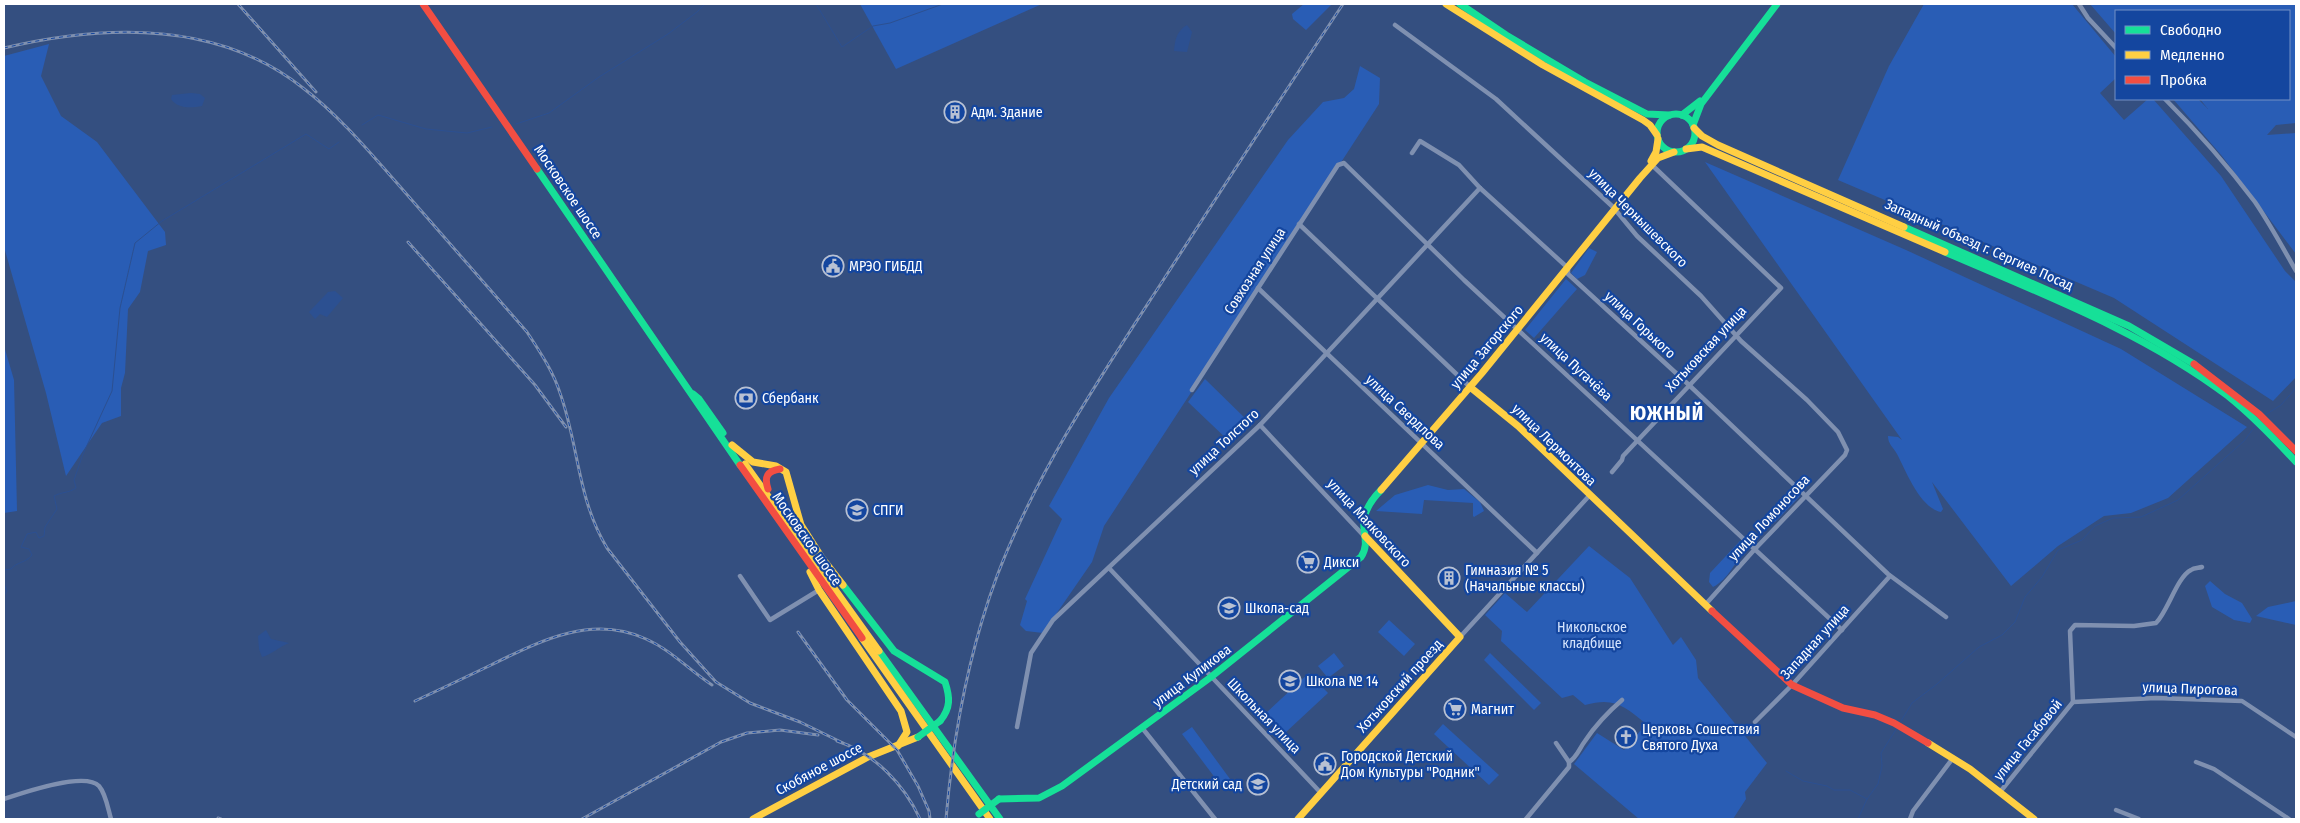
<svg xmlns="http://www.w3.org/2000/svg" width="2300" height="823" font-family="'Fira Sans Condensed',sans-serif">
<style>
.green{fill:#295db5}
.water{fill:#2c5091}
.lines{fill:none;stroke-linecap:round;stroke-linejoin:round}
.stream{stroke:#2c5091;stroke-width:1}
.street{stroke:#7f90b0;stroke-width:4.5}
.fast{stroke:#16e098;stroke-width:7}
.slow{stroke:#ffcf43;stroke-width:7}
.jam{stroke:#f24e42;stroke-width:7}
.rail-casing{stroke:#7f90af;stroke-width:3}
.rail{stroke:#14469f;stroke-width:1;stroke-dasharray:4;stroke-linecap:butt}
.fast-bridge{stroke:#16e098;stroke-width:7}
.labels{text-anchor:middle;dominant-baseline:central;stroke-width:4.5;stroke-linejoin:round;paint-order:stroke}
.poi-label{font-size:14px;fill:#fff;stroke:#14469f;text-anchor:start}
.street-label{font-size:14px;fill:#fff;stroke:#14469f}
.park-label{font-size:14px;fill:#d5e4fd;stroke:#14469f}
.district-label{font-size:19px;font-weight:bold;letter-spacing:1px;fill:#fff;stroke:#14469f}
</style>
<rect width="100%" height="100%" fill="#344f80"/>
<g class="green">
<path d="M860,4H1042L896,69Z"/>
<path d="M1304,4H1332L1306,30L1293,19L1292,14Z"/>
<path d="M1924,4H2072L2116,57V78L2100,93L2124,120L2148,99H2153L2221,176L2285,271L2296,282V377L2273,401L2114,298L1838,180L1889,66Z"/>
<path d="M2090,4H2296V123L2276,125L2267,135L2296,133V254L2222,156L2173,99H2198L2208,109L2200,99H2289V11H2116V34Z"/>
<path d="M49,44L41,76L61,116L97,142L165,232L166,245L148,251L140,292L128,309L125,373L121,388V416L102,423L66,476L46,393L4,247V56Z"/>
<path d="M1360,66L1380,78L1379,104L1104,526L1092,562L1043,633L1026,631L1020,625L1027,601L1025,599L1062,519L1049,506L1109,398L1288,140L1323,102L1344,98L1354,89Z"/>
<path d="M1705,162L1906,250L2121,349L2247,427L2168,498L2131,513L2104,516L2058,546L2011,586L1932,482L1943,509L1941,512C1920,508 1906,471 1897,454C1893,447 1888,444 1888,436L1898,437L1902,440Z"/>
<path d="M1589,248L1597,252L1585,275L1577,279L1571,273Z"/>
<path d="M1566,279L1577,289L1569,298L1534,338L1525,330Z"/>
<path d="M4,346L14,380L17,511L4,513Z"/>
<path d="M1205,379L1252,425L1231,443L1188,402Z"/>
<path d="M1428,485L1448,490L1464,489L1480,502L1484,511L1474,517L1473,516V503L1424,500L1422,514L1376,511L1395,495Z"/>
<path d="M1794,488L1800,496L1775,522L1770,521L1766,524L1763,531L1758,526C1774,514 1780,498 1794,488Z"/>
<path d="M1740,541L1747,546V549C1735,561 1729,579 1713,587L1709,582L1710,573Z"/>
<path d="M1589,546L1630,578L1673,645L1681,637L1696,660L1698,678L1767,763L1745,792L1746,799L1733,819H1639L1574,764L1597,733L1624,750L1646,724C1624,706 1615,697 1585,705L1573,695L1562,698L1501,641L1502,631L1485,615L1505,593L1527,612Z"/>
<path d="M2210,581L2225,594L2242,603L2252,619L2250,623L2234,620L2212,607L2205,586Z"/>
<path d="M2296,601V625L2256,616L2268,607Z"/>
<path d="M1389,620L1415,644L1404,656L1378,632Z"/>
<path d="M1334,653L1344,666L1328,678L1318,666Z"/>
<path d="M1490,653L1541,703L1534,710L1484,660Z"/>
<path d="M1309,673L1328,693L1285,733L1266,713Z"/>
<path d="M1443,724L1499,775L1489,785L1434,734Z"/>
<path d="M1192,727L1230,779L1222,787L1182,734Z"/>
</g>
<g class="water">
<path d="M1187,25L1192,32L1187,52L1174,51C1175,39 1177,31 1187,25Z"/>
<path d="M191,93L200,94L205,98L202,106C191,108 178,109 171,99L172,95Z"/>
<path d="M335,291L343,298L327,317L320,314L315,319L309,312L328,292Z"/>
<path d="M266,630L271,639L289,643C278,647 273,654 262,657L259,649L258,636Z"/>
</g>
<g class="lines">
<g class="stream">
<path d="M816,4L842,47L873,26L890,23L943,4"/>
<path d="M516,124L549,113L599,77L668,34L697,12L705,4"/>
<path d="M362,125L378,115L426,129L467,133L492,127"/>
<path d="M2265,415L2281,405L2296,388"/>
<path d="M4,570L11,569C16,562 26,563 32,555L29,549L21,547L27,534L36,532L39,538L44,536L45,527L57,509L54,496C61,492 69,493 76,488L74,480L83,454L112,391L120,308L135,243L162,221L306,134L329,149L339,142"/>
<path d="M4,584L7,591L4,595"/>
<path d="M1901,721L1912,703L1937,684L1979,647L2002,635L2015,622L2025,597L2042,577L2058,550L2082,540L2095,526L2113,518L2141,517L2178,500L2244,441L2256,425"/>
<path d="M1786,771L1803,781L1827,786L1834,790H1850L1867,799"/>
<path d="M1858,819L1867,799L1878,784L1882,766L1881,753L1897,728"/>
</g>
<g class="street">
<path d="M2079,4L2088,18L2116,48"/>
<path d="M1395,25L1496,99L1613,207L1637,236L1701,296L1741,341L1807,400L1838,432L1847,450L1845,455L1755,549L1705,605"/>
<path d="M2165,99C2197,131 2227,165 2255,202C2270,224 2283,248 2296,271"/>
<path d="M1412,153L1420,141L1459,165L1480,188L1568,268V274L1689,385L1888,574L1946,617"/>
<path d="M1299,224L1470,387"/>
<path d="M1258,288L1537,553"/>
<path d="M1192,390L1338,165L1344,163L1464,280L1842,630"/>
<path d="M1260,425L1364,536"/>
<path d="M1612,472L1622,460L1623,456L1781,288L1652,165"/>
<path d="M1109,568L1320,792"/>
<path d="M740,576L770,620L819,590"/>
<path d="M1460,637L1589,496"/>
<path d="M2073,702L2070,631L2075,625L2134,626L2156,623C2168,611 2177,577 2191,570C2194,568 2199,568 2202,567"/>
<path d="M2073,702L2156,698L2242,701L2296,737"/>
<path d="M1755,722L1792,685L1890,576"/>
<path d="M1017,727L1031,653L1053,620L1260,425L1480,188"/>
<path d="M1143,729L1215,819"/>
<path d="M1569,762C1577,757 1579,749 1585,741C1595,726 1608,712 1622,700"/>
<path d="M2196,762L2214,769L2289,819"/>
<path d="M2000,792L2073,702"/>
<path d="M4,799C22,793 85,771 99,786C106,794 108,809 111,819"/>
<path d="M2116,810L2139,819"/>
<path d="M1526,819L1569,767V762L1556,743"/>
<path d="M1910,819L1913,811L1953,758"/>
</g>
<g class="fast">
<path d="M1460,4L1506,35L1585,82L1647,114L1669,115"/>
<circle cx="1676" cy="133" r="19"/>
<path d="M1682,115L1700,101"/>
<path d="M1693,125L1701,104L1777,4"/>
<path d="M537,169L740,465"/>
<path d="M1904,227L2129,326L2194,364"/>
<path d="M1945,252C2042,294 2143,332 2228,396C2253,416 2275,439 2296,462"/>
<path d="M693,394L699,399L723,433"/>
<path d="M843,585L894,651L945,682C950,697 951,708 940,721"/>
<path d="M879,651L1000,819"/>
<path d="M999,799L1039,798L1062,786L1211,677L1361,557C1370,544 1362,532 1364,518C1367,506 1373,498 1381,490"/>
</g>
<g class="slow">
<path d="M1446,4L1543,65L1643,120L1650,125L1657,135"/>
<path d="M1694,128L1702,136L1718,145L1904,227"/>
<path d="M1686,149L1702,147L1945,252"/>
<path d="M1651,161L1656,152L1658,139"/>
<path d="M1470,387L1518,426L1712,611"/>
<path d="M732,445L753,462L776,466L786,472L801,525L822,558L843,585"/>
<path d="M745,464L879,651"/>
<path d="M1381,490L1482,373L1640,178L1658,158L1674,152"/>
<path d="M810,572L819,590L901,711L907,732L898,746"/>
<path d="M862,638L990,819"/>
<path d="M1928,743L1970,769L2034,819"/>
<path d="M753,819L868,757L918,737"/>
<path d="M1298,819L1460,637L1365,536"/>
</g>
<g class="jam">
<path d="M423,4L537,169"/>
<path d="M2194,364L2259,414L2296,451"/>
<path d="M740,465L862,638"/>
<path d="M768,489C764,477 767,471 780,469"/>
<path d="M1712,611L1792,685L1843,708L1875,715L1894,723L1928,743"/>
</g>
<g class="rail-casing">
<g id="rail">
<path d="M238,4L316,92"/>
<path d="M4,48C105,24 217,20 303,88C341,117 371,154 403,190C444,237 486,285 527,332C540,352 553,371 560,393C579,446 577,498 607,548L680,642L716,682L750,703L800,722L843,743"/>
<path d="M408,242L535,385L566,427"/>
<path d="M798,632L847,700L897,750L918,786L929,811L930,819"/>
<path d="M415,701C441,689 466,677 491,665C540,641 591,614 646,639C671,650 689,670 712,685"/>
<path d="M837,741C874,753 904,784 920,819"/>
<path d="M218,818L221,819"/>
<path d="M582,819L721,742L747,733L780,730L818,735"/>
<path d="M946,819C953,737 968,654 997,576C1037,471 1101,376 1162,282C1222,189 1282,96 1343,4"/>
</g>
</g>
<use href="#rail" class="rail"/>
<g class="fast-bridge">
<path d="M918,737L940,721"/>
<path d="M979,814L999,799"/>
</g>
</g>
<defs>
<g id="building-ring" transform="scale(1.125)"><circle r="9.5" fill="#14469f" stroke="#b8c1d3" stroke-width="1.5"/><path d="M-4-6H4V6H1V3H-1V6H-4ZM-2.5-4.3h1.7v1.8h-1.7ZM.8-4.3h1.7v1.8H.8ZM-2.5-1h1.7V.8h-1.7ZM.8-1h1.7V.8H.8Z" fill="#b8c1d3"/></g>
<g id="civic-ring" transform="scale(1.125)"><circle r="9.5" fill="#14469f" stroke="#b8c1d3" stroke-width="1.5"/><path d="M-.6-6.5H3V-4.5H.6V-3L4-1V1h2V6H-6V1h2V-1L-.6-3ZM-1.2 2.5V6h2.4V2.5Z" fill="#b8c1d3"/></g>
<g id="bank-ring" transform="scale(1.125)"><circle r="9.5" fill="#14469f" stroke="#b8c1d3" stroke-width="1.5"/><path d="M-6-4H6V4H-6ZM0-2.3a2.3 2.3 0 1 0 0 4.6a2.3 2.3 0 1 0 0-4.6Z" fill="#b8c1d3"/></g>
<g id="university-ring" transform="scale(1.125)"><circle r="9.5" fill="#14469f" stroke="#b8c1d3" stroke-width="1.5"/><path d="M0-5L7-2L0 1L-7-2ZM-4 1L0 2.5L4 1V4Q0 6-4 4Z" fill="#b8c1d3"/></g>
<g id="supermarket-ring" transform="scale(1.125)"><circle r="9.5" fill="#14469f" stroke="#b8c1d3" stroke-width="1.5"/><path d="M-6-5.5h2.5l.6 2H6L4.5 2H-2.5L-4.4-4H-6ZM-1.5 3.2a1.3 1.3 0 1 0 .1 0ZM3 3.2a1.3 1.3 0 1 0 .1 0Z" fill="#b8c1d3"/></g>
<g id="school-ring" transform="scale(1.125)"><circle r="9.5" fill="#14469f" stroke="#b8c1d3" stroke-width="1.5"/><path d="M0-5L7-2L0 1L-7-2ZM-4 1L0 2.5L4 1V4Q0 6-4 4Z" fill="#b8c1d3"/></g>
<g id="church-ring" transform="scale(1.125)"><circle r="9.5" fill="#14469f" stroke="#b8c1d3" stroke-width="1.5"/><path d="M-1.2-6h2.4v3.5h3.3v2.4h-3.3V6h-2.4V-.1h-3.3v-2.4h3.3Z" fill="#b8c1d3"/></g>
</defs>
<g fill-rule="evenodd">
<use href="#building-ring" x="955" y="112"/>
<use href="#civic-ring" x="833" y="266"/>
<use href="#bank-ring" x="746" y="398"/>
<use href="#university-ring" x="857" y="510"/>
<use href="#supermarket-ring" x="1308" y="562"/>
<use href="#building-ring" x="1449" y="578"/>
<use href="#school-ring" x="1229" y="608"/>
<use href="#school-ring" x="1290" y="681"/>
<use href="#supermarket-ring" x="1455" y="709"/>
<use href="#church-ring" x="1626" y="737"/>
<use href="#civic-ring" x="1325" y="764"/>
<use href="#school-ring" x="1258" y="784"/>
</g>
<g class="labels">
<g class="poi-label">
<text x="971" y="112">Адм. Здание</text>
<text x="849" y="266">МРЭО ГИБДД</text>
<text x="762" y="398">Сбербанк</text>
<text x="873" y="510">СПГИ</text>
<text x="1324" y="562">Дикси</text>
<text x="1465" y="570">Гимназия № 5<tspan x="1465" dy="16">(Начальные классы)</tspan></text>
<text x="1245" y="608">Школа-сад</text>
<text x="1306" y="681">Школа № 14</text>
<text x="1471" y="709">Магнит</text>
<text x="1642" y="729">Церковь Сошествия<tspan x="1642" dy="16">Святого Духа</tspan></text>
<text x="1341" y="756">Городской Детский<tspan x="1341" dy="16">Дом Культуры "Родник"</tspan></text>
<text x="1242" y="784" text-anchor="end">Детский сад</text>
</g>
<g class="street-label">
<text transform="translate(568 192) rotate(56)">Московское шоссе</text>
<text transform="translate(1638 218) rotate(45)">улица Чернышевского</text>
<text transform="translate(1979 245) rotate(24)">Западный объезд г. Сергиев Посад</text>
<text transform="translate(1255 271) rotate(-57)">Совхозная улица</text>
<text transform="translate(1640 325) rotate(43)">улица Горького</text>
<text transform="translate(1487 347) rotate(-50)">улица Загорского</text>
<text transform="translate(1706 349) rotate(-47)">Хотьковская улица</text>
<text transform="translate(1576 367) rotate(43)">улица Пугачёва</text>
<text transform="translate(1405 412) rotate(43)">улица Свердлова</text>
<text transform="translate(1224 442) rotate(-43)">улица Толстого</text>
<text transform="translate(1554 445) rotate(44)">улица Лермонтова</text>
<text transform="translate(1769 518) rotate(-47)">улица Ломоносова</text>
<text transform="translate(1369 523) rotate(47)">улица Маяковского</text>
<text transform="translate(807 539) rotate(55)">Московское шоссе</text>
<text transform="translate(1815 642) rotate(-48)">Западная улица</text>
<text transform="translate(1192 676) rotate(-37)">улица Куликова</text>
<text transform="translate(1400 686) rotate(-48)">Хотьковский проезд</text>
<text transform="translate(2190 689) rotate(2)">улица Пирогова</text>
<text transform="translate(1264 716) rotate(46)">Школьная улица</text>
<text transform="translate(2028 740) rotate(-51)">улица Гасабовой</text>
<text transform="translate(819 769) rotate(-28)">Скобяное шоссе</text>
</g>
<g class="park-label">
<text x="1592" y="627">Никольское<tspan x="1592" dy="16">кладбище</tspan></text>
</g>
<g class="district-label">
<text x="1667" y="413">ЮЖНЫЙ</text>
</g>
</g>
<rect width="2300" height="823" fill="none" stroke="#ffffff" stroke-width="10"/>
<rect x="2115" y="10" width="175" height="90" fill="#14469f" stroke="#7290c5"/>
<rect x="2125" y="26" width="25" height="8" fill="#16e098" stroke="#7290c5"/>
<text x="2160" y="35" font-size="15" fill="#ffffff">Свободно</text>
<rect x="2125" y="51" width="25" height="8" fill="#ffcf43" stroke="#7290c5"/>
<text x="2160" y="60" font-size="15" fill="#ffffff">Медленно</text>
<rect x="2125" y="76" width="25" height="8" fill="#f24e42" stroke="#7290c5"/>
<text x="2160" y="85" font-size="15" fill="#ffffff">Пробка</text>
</svg>
